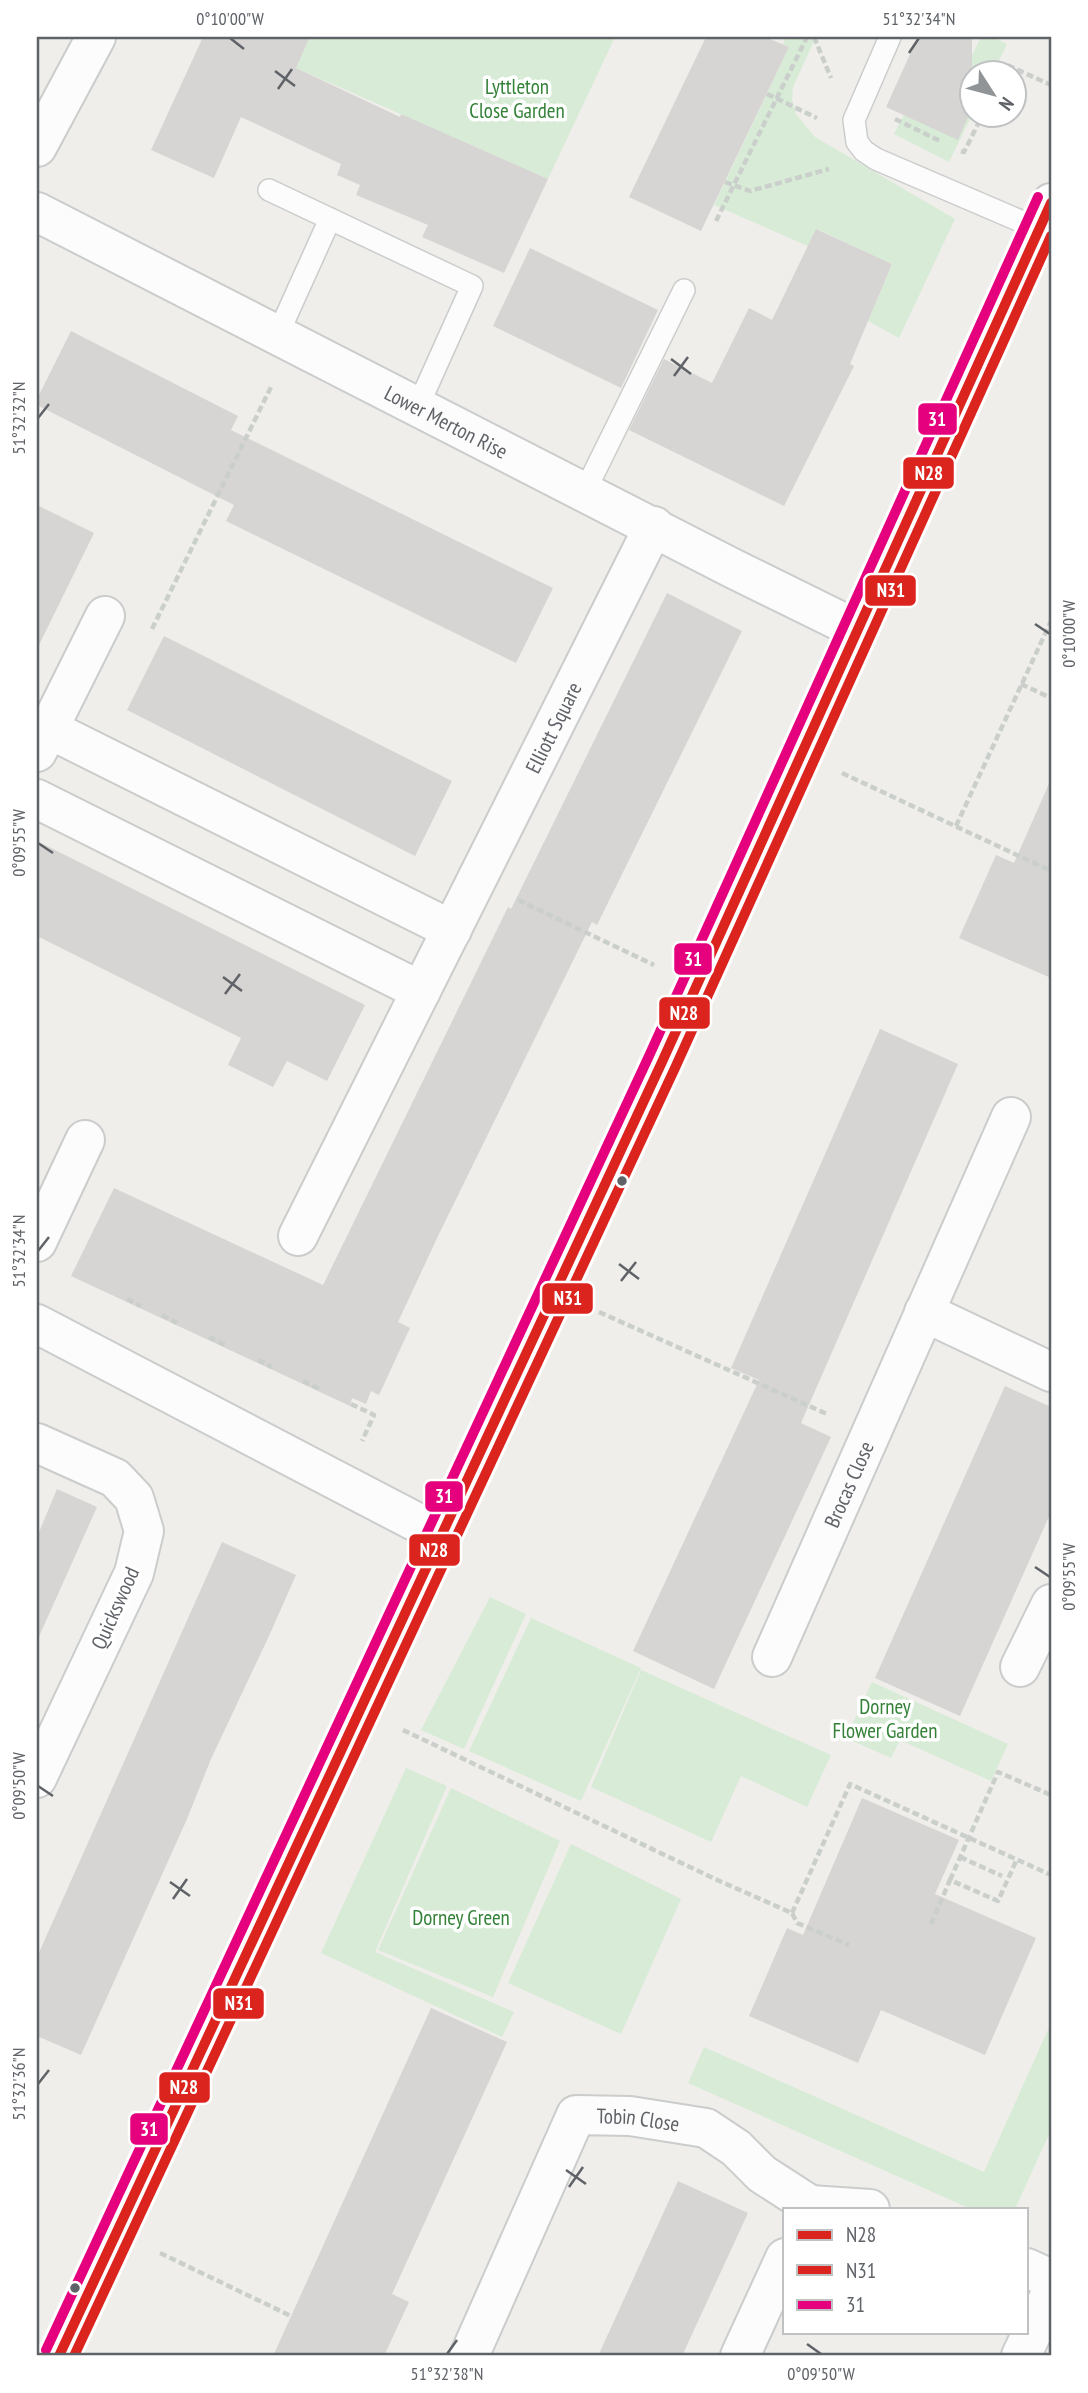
<svg xmlns="http://www.w3.org/2000/svg" width="1088" height="2393" font-family="'PT Sans Narrow',sans-serif">
<style>
.green{fill:#d8ebd6}
.building{fill:#d6d5d3}
.lines{fill:none;stroke-linecap:round;stroke-linejoin:round}
.service-casing{stroke:#cbcccc;stroke-width:24}
.minor-casing{stroke:#cbcccc;stroke-width:42}
.secondary-casing{stroke:#cacacb;stroke-width:42}
.path{stroke:#cacfcc;stroke-width:4.5;stroke-dasharray:7 3.5;stroke-linecap:butt}
.service{stroke:#fdfcfc;stroke-width:21}
.minor{stroke:#fdfcfc;stroke-width:38}
.secondary{stroke:#fdfcfc;stroke-width:38}
.bus-1-casing{stroke:#fff;stroke-width:16}
.bus-2-casing{stroke:#fff;stroke-width:16}
.bus-3-casing{stroke:#fff;stroke-width:16}
.bus-1{stroke:#dc241f;stroke-width:10}
.bus-2{stroke:#dc241f;stroke-width:10}
.bus-3{stroke:#e5007d;stroke-width:10}
.ticks{fill:none;stroke:#5f6368;stroke-width:2.5}
.bus-dot{fill:#5f6368;stroke:#fff;stroke-width:2.5}
.labels{text-anchor:middle;dominant-baseline:central;stroke-width:7;stroke-linejoin:round;paint-order:stroke}
.park-label{font-size:21px;fill:#348238;stroke:#fff}
.street-label{font-size:21px;fill:#5f6368;stroke:#fff}
.line-badge{stroke:#fff;stroke-width:2.5}
.badge-label{font-size:19px;text-anchor:middle;font-weight:bold;fill:#fff}
.neatline{fill:none;stroke:#5f6368;stroke-width:2.5}
.ticks-label{font-size:18px;text-anchor:middle;fill:#5f6368}
</style>
<rect width="100%" height="100%" fill="#efeeea"/>
<g class="green">
<path d="M310,37H615L548,179L296,68Z"/>
<path d="M786,37H816L793,87L792,99L796,114L815,137L955,219L899,338L868,321L892,264L817,229L808,246L714,205L789,47L783,44Z"/>
<path d="M981,37H993L1007,44L993,73L972,74V115L949,162L894,134L907,109L939,123Z"/>
<path d="M490,1597L526,1614L464,1749L421,1730Z"/>
<path d="M531,1618L641,1668L581,1801L469,1751Z"/>
<path d="M641,1670L831,1755L807,1807L741,1776L711,1842L591,1787Z"/>
<path d="M872,1682L1008,1744L991,1781L900,1740L891,1758L846,1738Z"/>
<path d="M406,1768L447,1786L375,1952L514,2012L502,2037L321,1953Z"/>
<path d="M451,1788L560,1841L493,1997L378,1950Z"/>
<path d="M571,1844L681,1899L621,2034L508,1983Z"/>
<path d="M1051,2023V2130L1015,2209H971L688,2083L704,2047L984,2172Z"/>
</g>
<g class="building">
<path d="M203,37H310L296,68L400,117L401,114L548,179L504,273L422,237L428,225L356,195L360,185L337,175L341,164L241,117L214,178L151,150Z"/>
<path d="M706,37H765L789,47L701,231L629,197Z"/>
<path d="M918,37H972V108L958,140L886,107Z"/>
<path d="M816,229L892,264L850,364L854,366L784,506L629,430L664,359L712,383L749,308L772,320Z"/>
<path d="M530,248L658,310L621,388L493,326Z"/>
<path d="M71,331L238,416L231,430L553,588L516,663L226,521L234,505L37,405V399Z"/>
<path d="M37,505L94,533L37,649Z"/>
<path d="M667,593L742,631L597,925L592,922L439,1234L398,1322L410,1328L379,1395L371,1391L366,1404L352,1398L350,1406L71,1276L114,1188L323,1285L508,907L511,909Z"/>
<path d="M164,636L452,781L415,856L127,710Z"/>
<path d="M1051,779V978L959,938L996,855L1014,863Z"/>
<path d="M37,841L365,1005L327,1081L287,1061L273,1087L228,1065L241,1038L37,936Z"/>
<path d="M880,1029L958,1064L801,1423L831,1437L714,1689L633,1651L759,1380L731,1368Z"/>
<path d="M1005,1386L1051,1407V1512L960,1716L875,1678Z"/>
<path d="M57,1489L97,1507L37,1641V1537Z"/>
<path d="M222,1542L296,1575L269,1636L211,1759L187,1819L81,2055L37,2036V1957Z"/>
<path d="M862,1798L959,1840L935,1894L1036,1938L985,2055L881,2010L858,2063L749,2016L787,1928L803,1935Z"/>
<path d="M431,2008L507,2042L392,2294L409,2302L384,2356H273Z"/>
<path d="M678,2181L748,2213L682,2356H598Z"/>
</g>
<g class="lines">
<g class="service-casing">
<g id="service">
<path d="M890,37L854,120L857,142L864,151L876,159L1039,229"/>
<path d="M269,190L472,286L418,406"/>
<path d="M278,334L330,219"/>
<path d="M585,491L684,290"/>
</g>
</g>
<g class="minor-casing">
<g id="minor">
<path d="M37,147L96,37"/>
<path id="s1" d="M37,212L734,569L858,630"/>
<path d="M49,729L452,930"/>
<path d="M37,752L105,616"/>
<path d="M37,799L421,991"/>
<path id="s2" d="M298,1236L654,526"/>
<path d="M37,1242L85,1140"/>
<path d="M924,1312L1051,1372"/>
<path d="M37,1324L441,1535"/>
<path d="M37,1443L115,1478L134,1498L144,1531L134,1573L37,1778"/>
<path id="s3" d="M772,1657L1011,1117"/>
<path d="M1020,1667L1051,1604"/>
<path d="M808,2209L810,2205L870,2209"/>
<path d="M1027,2268L1051,2279"/>
<path id="s4" d="M469,2356L576,2115L630,2116L706,2128L736,2148L762,2174L810,2205"/>
<path d="M740,2356L785,2258"/>
<path d="M1021,2356L1051,2293"/>
</g>
</g>
<g class="secondary-casing">
<path id="secondary" d="M59,2356L662,1062L1051,203"/>
</g>
<g class="path">
<path d="M814,37L831,78"/>
<path d="M1003,74L1007,65L1051,85"/>
<path d="M767,94L817,118"/>
<path d="M895,119L940,141"/>
<path d="M961,151L964,152L982,116"/>
<path d="M725,182L750,191L829,169"/>
<path d="M716,221L807,37"/>
<path d="M152,629L272,385"/>
<path d="M1021,684L1051,698"/>
<path d="M842,773L1051,871"/>
<path d="M956,826L1051,621"/>
<path d="M518,900L654,965"/>
<path d="M127,1299L141,1306"/>
<path d="M599,1312L827,1414"/>
<path d="M162,1315L177,1323"/>
<path d="M209,1337L225,1345"/>
<path d="M258,1360L272,1367"/>
<path d="M303,1381L320,1389"/>
<path d="M351,1404L374,1415L362,1441"/>
<path d="M403,1730L715,1879L792,1913L797,1923L849,1945"/>
<path d="M960,1857L1002,1876"/>
<path d="M950,1880L998,1772L1051,1795"/>
<path d="M792,1913L850,1784L1051,1875"/>
<path d="M931,1924L950,1880L998,1901L1017,1859"/>
<path d="M160,2253L291,2316"/>
</g>
<use href="#service" class="service"/>
<use href="#minor" class="minor"/>
<use href="#secondary" class="secondary"/>
<g class="bus-1-casing">
<path id="bus-1" d="M59,2356L662,1062L1051,203"/>
</g>
<g class="bus-2-casing">
<path id="bus-2" d="M74,2356L675,1068L1051,236"/>
</g>
<g class="bus-3-casing">
<path id="bus-3" d="M46,2350L649,1056L1038,197"/>
</g>
<use href="#bus-1" class="bus-1"/>
<use href="#bus-2" class="bus-2"/>
<use href="#bus-3" class="bus-3"/>
</g>
<path class="ticks" d="M230,38L244,49M909,53L919,38M275,71L295,86M278,89L292,69M671,359L691,374M674,376L688,357M38,418L49,404M1035,624L1050,634M38,843L53,853M223,977L242,991M225,994L240,974M38,1251L49,1237M619,1264L639,1279M621,1281L636,1262M1035,1567L1050,1577M38,1786L53,1796M170,1882L190,1896M173,1899L187,1879M38,2084L49,2070M566,2170L586,2184M569,2187L583,2167M807,2344L821,2354M447,2354L457,2340"/>
<g class="bus-dot">
<circle cx="622" cy="1181" r="6"/>
<circle cx="75" cy="2288" r="6"/>
</g>
<g class="labels">
<g class="park-label">
<text x="517" y="86">Lyttleton<tspan x="517" dy="24">Close Garden</tspan></text>
<text x="885" y="1706">Dorney<tspan x="885" dy="24">Flower Garden</tspan></text>
<text x="461" y="1917">Dorney Green</text>
</g>
<g class="street-label">
<text stroke="none"><textPath href="#s1" startOffset="460">Lower Merton Rise</textPath></text>
<text stroke="none"><textPath href="#s2" startOffset="569">Elliott Square</textPath></text>
<text stroke="none"><textPath href="#s3" startOffset="189">Brocas Close</textPath></text>
<text transform="translate(115 1608) rotate(-66)">Quickswood</text>
<text stroke="none"><textPath href="#s4" startOffset="326">Tobin Close</textPath></text>
</g>
</g>
<g class="line-badge">
<rect x="917" y="402" width="41" height="34" rx="7" fill="#e5007d"/>
<rect x="902" y="456" width="53" height="34" rx="7" fill="#dc241f"/>
<rect x="864" y="574" width="53" height="33" rx="7" fill="#dc241f"/>
<rect x="673" y="942" width="40" height="34" rx="7" fill="#e5007d"/>
<rect x="658" y="996" width="53" height="34" rx="7" fill="#dc241f"/>
<rect x="541" y="1282" width="53" height="33" rx="7" fill="#dc241f"/>
<rect x="424" y="1480" width="40" height="33" rx="7" fill="#e5007d"/>
<rect x="408" y="1533" width="53" height="34" rx="7" fill="#dc241f"/>
<rect x="212" y="1987" width="53" height="33" rx="7" fill="#dc241f"/>
<rect x="158" y="2071" width="53" height="33" rx="7" fill="#dc241f"/>
<rect x="129" y="2112" width="40" height="34" rx="7" fill="#e5007d"/>
</g>
<g class="badge-label">
<text x="937" y="426">31</text>
<text x="929" y="480">N28</text>
<text x="891" y="597">N31</text>
<text x="693" y="966">31</text>
<text x="684" y="1020">N28</text>
<text x="568" y="1305">N31</text>
<text x="444" y="1503">31</text>
<text x="434" y="1557">N28</text>
<text x="239" y="2010">N31</text>
<text x="184" y="2094">N28</text>
<text x="149" y="2136">31</text>
</g>
<rect width="1088" height="2393" fill="none" stroke="#ffffff" stroke-width="77"/>
<rect x="783" y="2208" width="245" height="126" fill="#ffffff" stroke="#bfc1c3" stroke-width="2"/>
<rect x="797" y="2230" width="35" height="10" fill="#dc241f" stroke="#bfc1c3" stroke-width="2"/>
<text x="846" y="2242" font-size="21" fill="#5f6368">N28</text>
<rect x="797" y="2265" width="35" height="10" fill="#dc241f" stroke="#bfc1c3" stroke-width="2"/>
<text x="846" y="2278" font-size="21" fill="#5f6368">N31</text>
<rect x="797" y="2300" width="35" height="10" fill="#e5007d" stroke="#bfc1c3" stroke-width="2"/>
<text x="846" y="2312" font-size="21" fill="#5f6368">31</text>
<g transform="translate(993 94) rotate(126)"><circle r="33" fill="#ffffff" stroke="#bfc1c3" stroke-width="2"/>
<path d="M0-5L12 26L0 18L-12 26Z" fill="#919496"/>
<text y="-10" font-size="19" font-weight="bold" text-anchor="middle" fill="#5f6368">N</text>
</g>
<rect x="38" y="38" width="1012" height="2316" class="neatline"/>
<g class="ticks-label">
<text x="230" y="25">0°10'00"W</text>
<text x="919" y="25">51°32'34"N</text>
<text transform="translate(19 418) rotate(-90)" y="6">51°32'32"N</text>
<text transform="translate(1069 634) rotate(-90)" y="6">0°10'00"W</text>
<text transform="translate(19 843) rotate(-90)" y="6">0°09'55"W</text>
<text transform="translate(19 1251) rotate(-90)" y="6">51°32'34"N</text>
<text transform="translate(1069 1577) rotate(-90)" y="6">0°09'55"W</text>
<text transform="translate(19 1786) rotate(-90)" y="6">0°09'50"W</text>
<text transform="translate(19 2084) rotate(-90)" y="6">51°32'36"N</text>
<text x="447" y="2380">51°32'38"N</text>
<text x="821" y="2380">0°09'50"W</text>
</g>
</svg>
